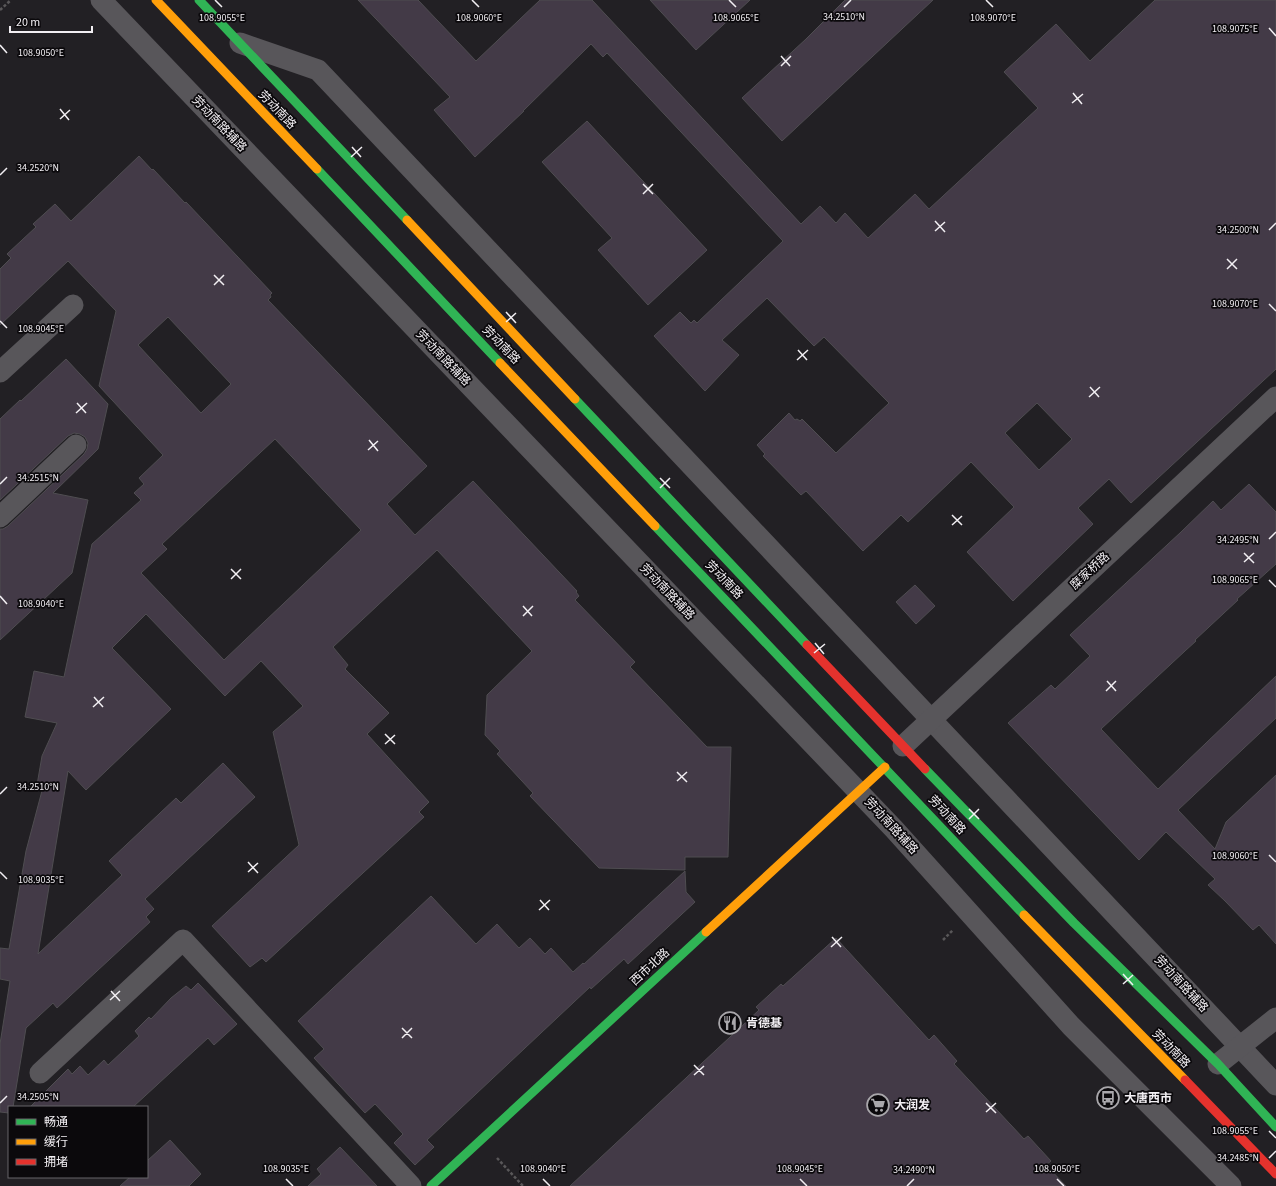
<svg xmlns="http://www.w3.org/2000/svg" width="1276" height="1186" font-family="'Source Sans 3','Noto Sans SC',sans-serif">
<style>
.building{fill:#433a47;stroke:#4f4d51;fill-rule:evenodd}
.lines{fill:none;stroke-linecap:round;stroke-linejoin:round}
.path{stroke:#595759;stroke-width:2.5;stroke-dasharray:3 2;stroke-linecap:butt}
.street{stroke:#58565a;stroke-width:21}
.fast{stroke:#30b455;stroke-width:9}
.slow{stroke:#ff9f0a;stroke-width:9}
.jam{stroke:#e5322d;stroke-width:9}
.ticks{fill:none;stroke:#f2eff3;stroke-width:1.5}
.labels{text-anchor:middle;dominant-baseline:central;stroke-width:3.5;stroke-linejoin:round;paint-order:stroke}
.street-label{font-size:12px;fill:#f2eff3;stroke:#0b090c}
.poi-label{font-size:12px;font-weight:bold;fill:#f2eff3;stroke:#0b090c;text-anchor:start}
.ticks-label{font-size:10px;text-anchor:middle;fill:#f2eff3;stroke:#0b090c;stroke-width:3.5;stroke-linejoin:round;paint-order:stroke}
</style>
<rect width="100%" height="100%" fill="#222024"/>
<g class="building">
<path d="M358,0H418L476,61L540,0H592L801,224L820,206L836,223L845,213L868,238L915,194L929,209L1038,108L1004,72L1056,24L1090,61L1155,0H1276V369L1131,503L1109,479L1078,508L1093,524L1013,601L967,552L1014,507L971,462L908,522L901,515L863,551L806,491L801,495L763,456L765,454L757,445L789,413L795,420L797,419L800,421L802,419L836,453L889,403L824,337L814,346L767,298L722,340L739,355L705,391L654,336L680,312L691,323L694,320L697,323L783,241L607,53L603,57L591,44L523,111H524L475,157L434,110L450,97ZM1037,403L1072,439L1039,470L1005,433Z"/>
<path d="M650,0H750L696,50Z"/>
<path d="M845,0H933L782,141L742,98L806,39Z"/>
<path d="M587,121L707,250L648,305L598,250L612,238L542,162Z"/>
<path d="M139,156L152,170L153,169L185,203L186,202L272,293L270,295L271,297L268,300L427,466L387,504L415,535L473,481L577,591L576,592L579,596L575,600L635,662L630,667L707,747H731L728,857H685V870L599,868L530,796L533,793L497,754L500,751L485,735L487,695L532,651L437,550L333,647L348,665L345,669L389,713L367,734L429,802L419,812L424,817L266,962L262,958L250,967L212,926L299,845L273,732L303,706L261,661L225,696L146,614L112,648L171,709L86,790L68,771L38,954L122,875L109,861L176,798L181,803L223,763L255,797L145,899L154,909L146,917L150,922L57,1008L53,1003L26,1028L13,1107H9V1113L0,1112V1044L10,981L0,979V948L9,949L26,851L43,787L37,785L42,756L57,723L25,717L34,671L64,677L92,544L141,500L134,493L144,484L139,478L163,455L99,386L116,311L68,261L0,325V269L11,258L7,254L36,227L33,224L55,204L71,221ZM168,317L231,384L201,413L138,345ZM275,439L361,530L224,660L141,573L167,549L162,544Z"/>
<path d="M66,359L108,404L98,449L53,493L88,500L72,573L0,640V529H3L8,526L84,454L87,449L88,443L85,437L80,434L74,433L68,436L0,500V419L20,400L21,401Z"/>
<path d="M1249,484L1276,512V564L1237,599L1238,600L1195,640L1196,641L1185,651L1101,729L1158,789L1276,676V718L1178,810L1215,849L1226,822L1276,775V944L1259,925L1253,930L1225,901L1208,885L1215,879L1166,832L1139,860L1008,723L1051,685L1055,689L1090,656L1070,635L1181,532L1213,501L1221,510Z"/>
<path d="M915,585L935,606L916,624L896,602Z"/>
<path d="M685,871L686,892L695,902L628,964L624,959L591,989L590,987L427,1140L434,1147L415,1165L394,1143L403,1134L375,1104L365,1113L314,1058L324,1049L298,1021L431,896L476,944L497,924L519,948L530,938L545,954L551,948L573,972L583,963L584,964Z"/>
<path d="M836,938L929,1040L934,1035L957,1061L954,1064L1024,1139L1028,1136L1051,1161L1046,1165L1066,1186H570L759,1010L756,1007L781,984L783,986Z"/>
<path d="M198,983L237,1024L214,1045L208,1038L133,1107H30L68,1069L72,1074L80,1066L88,1075L104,1060L108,1065L139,1036L135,1031L149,1017L151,1019L171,998L186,986L191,990Z"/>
<path d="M170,1140L201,1174L189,1186H120L130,1177H147V1161Z"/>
<path d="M340,1147L377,1186H308L321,1174L317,1169Z"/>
</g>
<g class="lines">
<g class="path">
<path d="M0,10L11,0"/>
<path d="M943,940L953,930"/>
<path d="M497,1158L523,1186"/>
</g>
<g class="street">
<path d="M101,0L894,829L1071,1026L1231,1186"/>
<path d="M240,43L318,70L1276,1085"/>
<path d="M0,372L73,305"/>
<path d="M0,517L76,445"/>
<path d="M903,746L1276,397"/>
<path d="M1218,1064L1276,1018"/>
<path d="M40,1073L183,940L411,1186"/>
</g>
<g class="fast">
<path d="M199,0L407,220"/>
<path d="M317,169L500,363"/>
<path d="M575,399L807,645"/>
<path d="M655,526L1024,915"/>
<path d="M925,769L1074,923L1218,1064L1276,1127"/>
<path d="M431,1186L706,932"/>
</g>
<g class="slow">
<path d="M156,0L317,169"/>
<path d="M407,220L575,399"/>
<path d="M500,363L655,526"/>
<path d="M1024,915L1185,1080"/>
<path d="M706,932L885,767"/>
</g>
<g class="jam">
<path d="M807,645L925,769"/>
<path d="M1185,1080L1276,1174"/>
</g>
</g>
<path class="ticks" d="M215,0L222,7M472,0L479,7M729,0L736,7M986,0L993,7M844,7L851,0M1269,28L1276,36M0,45L7,53M781,56L790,66M781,66L791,56M1073,93L1082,104M1072,103L1083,94M60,109L69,120M60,119L70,110M352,147L361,157M351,157L362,147M0,175L7,168M643,184L653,194M643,194L653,184M935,221L945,232M1269,230L1276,223M935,231L945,222M1227,259L1237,269M1227,269L1237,259M214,275L224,285M214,285L224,275M1269,304L1276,311M506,312L516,323M0,321L7,328M506,322L516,313M798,350L807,360M797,360L808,350M1090,387L1099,397M1089,397L1100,387M77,403L86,413M76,413L87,403M369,440L378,451M368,450L378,441M660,478L670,488M0,484L7,477M660,488L670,478M952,515L962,525M952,525L962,516M1269,539L1276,532M1244,553L1254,563M1244,562L1254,553M231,569L241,579M231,579L241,569M1269,580L1276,587M0,596L7,604M523,606L532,616M523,616L533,606M815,643L824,654M814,653L825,644M1107,681L1116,691M1106,691L1116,681M94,697L103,707M93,707L104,697M385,734L395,744M385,744L395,735M677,772L687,782M677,781L687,772M0,794L7,787M969,809L979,819M969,819L979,809M1269,855L1276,862M248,862L258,873M0,872L7,879M248,872L258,863M540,900L549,910M539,910L550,900M832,937L841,947M831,947L842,937M1123,974L1133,985M1123,984L1133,975M111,991L120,1001M110,1000L120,991M402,1028L412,1038M402,1038L412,1028M694,1065L704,1075M694,1075L704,1066M0,1103L7,1096M986,1103L996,1113M986,1112L996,1103M1269,1131L1276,1138M1269,1158L1276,1151M286,1179L293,1186M543,1179L550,1186M800,1179L807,1186M1057,1179L1064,1186M907,1186L914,1179"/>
<defs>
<g id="restaurant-ring" transform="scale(1.15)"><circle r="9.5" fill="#0b090c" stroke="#a9a7ab" stroke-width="1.5"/><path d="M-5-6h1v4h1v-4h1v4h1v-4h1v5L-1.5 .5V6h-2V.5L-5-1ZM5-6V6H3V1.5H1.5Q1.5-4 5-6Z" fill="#a9a7ab"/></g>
<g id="bus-ring" transform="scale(1.15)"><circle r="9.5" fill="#0b090c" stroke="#a9a7ab" stroke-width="1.5"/><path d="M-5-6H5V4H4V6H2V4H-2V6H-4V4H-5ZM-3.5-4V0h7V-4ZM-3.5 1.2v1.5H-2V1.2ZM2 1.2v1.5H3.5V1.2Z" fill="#a9a7ab"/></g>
<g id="supermarket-ring" transform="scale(1.15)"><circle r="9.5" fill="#0b090c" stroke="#a9a7ab" stroke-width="1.5"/><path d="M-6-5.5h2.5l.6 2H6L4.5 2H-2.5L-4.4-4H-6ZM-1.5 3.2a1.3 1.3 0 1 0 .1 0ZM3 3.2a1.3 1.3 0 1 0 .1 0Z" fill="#a9a7ab"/></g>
</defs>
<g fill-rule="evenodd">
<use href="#restaurant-ring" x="730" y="1023"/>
<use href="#bus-ring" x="1108" y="1098"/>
<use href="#supermarket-ring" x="878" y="1105"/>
</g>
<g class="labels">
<g class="street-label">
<text transform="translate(277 110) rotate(46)">劳动南路</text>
<text transform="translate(219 124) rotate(46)">劳动南路辅路</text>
<text transform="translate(501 345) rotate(46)">劳动南路</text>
<text transform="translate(443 358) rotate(46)">劳动南路辅路</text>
<text transform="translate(1090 571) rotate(-43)">糜家桥路</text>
<text transform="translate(724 580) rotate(46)">劳动南路</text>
<text transform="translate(667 592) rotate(46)">劳动南路辅路</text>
<text transform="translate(947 815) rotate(47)">劳动南路</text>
<text transform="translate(891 826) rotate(47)">劳动南路辅路</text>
<text transform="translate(650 967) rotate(-43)">西市北路</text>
<text transform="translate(1181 984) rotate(47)">劳动南路辅路</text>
<text transform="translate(1171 1049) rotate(46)">劳动南路</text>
</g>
<g class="poi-label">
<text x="746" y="1023">肯德基</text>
<text x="1124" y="1098">大唐西市</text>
<text x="894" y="1105">大润发</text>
</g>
</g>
<g class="ticks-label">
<text x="844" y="20">34.2510°N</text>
<text x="222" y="21">108.9055°E</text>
<text x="479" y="21">108.9060°E</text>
<text x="736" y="21">108.9065°E</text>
<text x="993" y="21">108.9070°E</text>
<text x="1235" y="32">108.9075°E</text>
<text x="41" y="56">108.9050°E</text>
<text x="38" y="171">34.2520°N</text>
<text x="1238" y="233">34.2500°N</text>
<text x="1235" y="307">108.9070°E</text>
<text x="41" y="332">108.9045°E</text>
<text x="38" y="481">34.2515°N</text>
<text x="1238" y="543">34.2495°N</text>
<text x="1235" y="583">108.9065°E</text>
<text x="41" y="607">108.9040°E</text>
<text x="38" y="790">34.2510°N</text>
<text x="1235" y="859">108.9060°E</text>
<text x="41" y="883">108.9035°E</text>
<text x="38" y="1100">34.2505°N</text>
<text x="1235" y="1134">108.9055°E</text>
<text x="1238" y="1161">34.2485°N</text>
<text x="286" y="1172">108.9035°E</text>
<text x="543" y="1172">108.9040°E</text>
<text x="800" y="1172">108.9045°E</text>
<text x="1057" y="1172">108.9050°E</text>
<text x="914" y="1173">34.2490°N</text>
</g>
<rect x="8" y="1106" width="140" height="72" fill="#0b090c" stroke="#676568"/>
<rect x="16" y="1119" width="20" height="6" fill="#30b455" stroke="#676568"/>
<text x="44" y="1126" font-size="12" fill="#f2eff3">畅通</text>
<rect x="16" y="1139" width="20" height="6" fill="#ff9f0a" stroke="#676568"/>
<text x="44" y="1146" font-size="12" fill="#f2eff3">缓行</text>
<rect x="16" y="1159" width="20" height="6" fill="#e5322d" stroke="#676568"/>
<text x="44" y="1166" font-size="12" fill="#f2eff3">拥堵</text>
<path d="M10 26v6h82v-6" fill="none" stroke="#f2eff3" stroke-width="2"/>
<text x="16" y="26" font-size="12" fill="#f2eff3" stroke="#0b090c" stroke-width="3" paint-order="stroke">20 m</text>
</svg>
